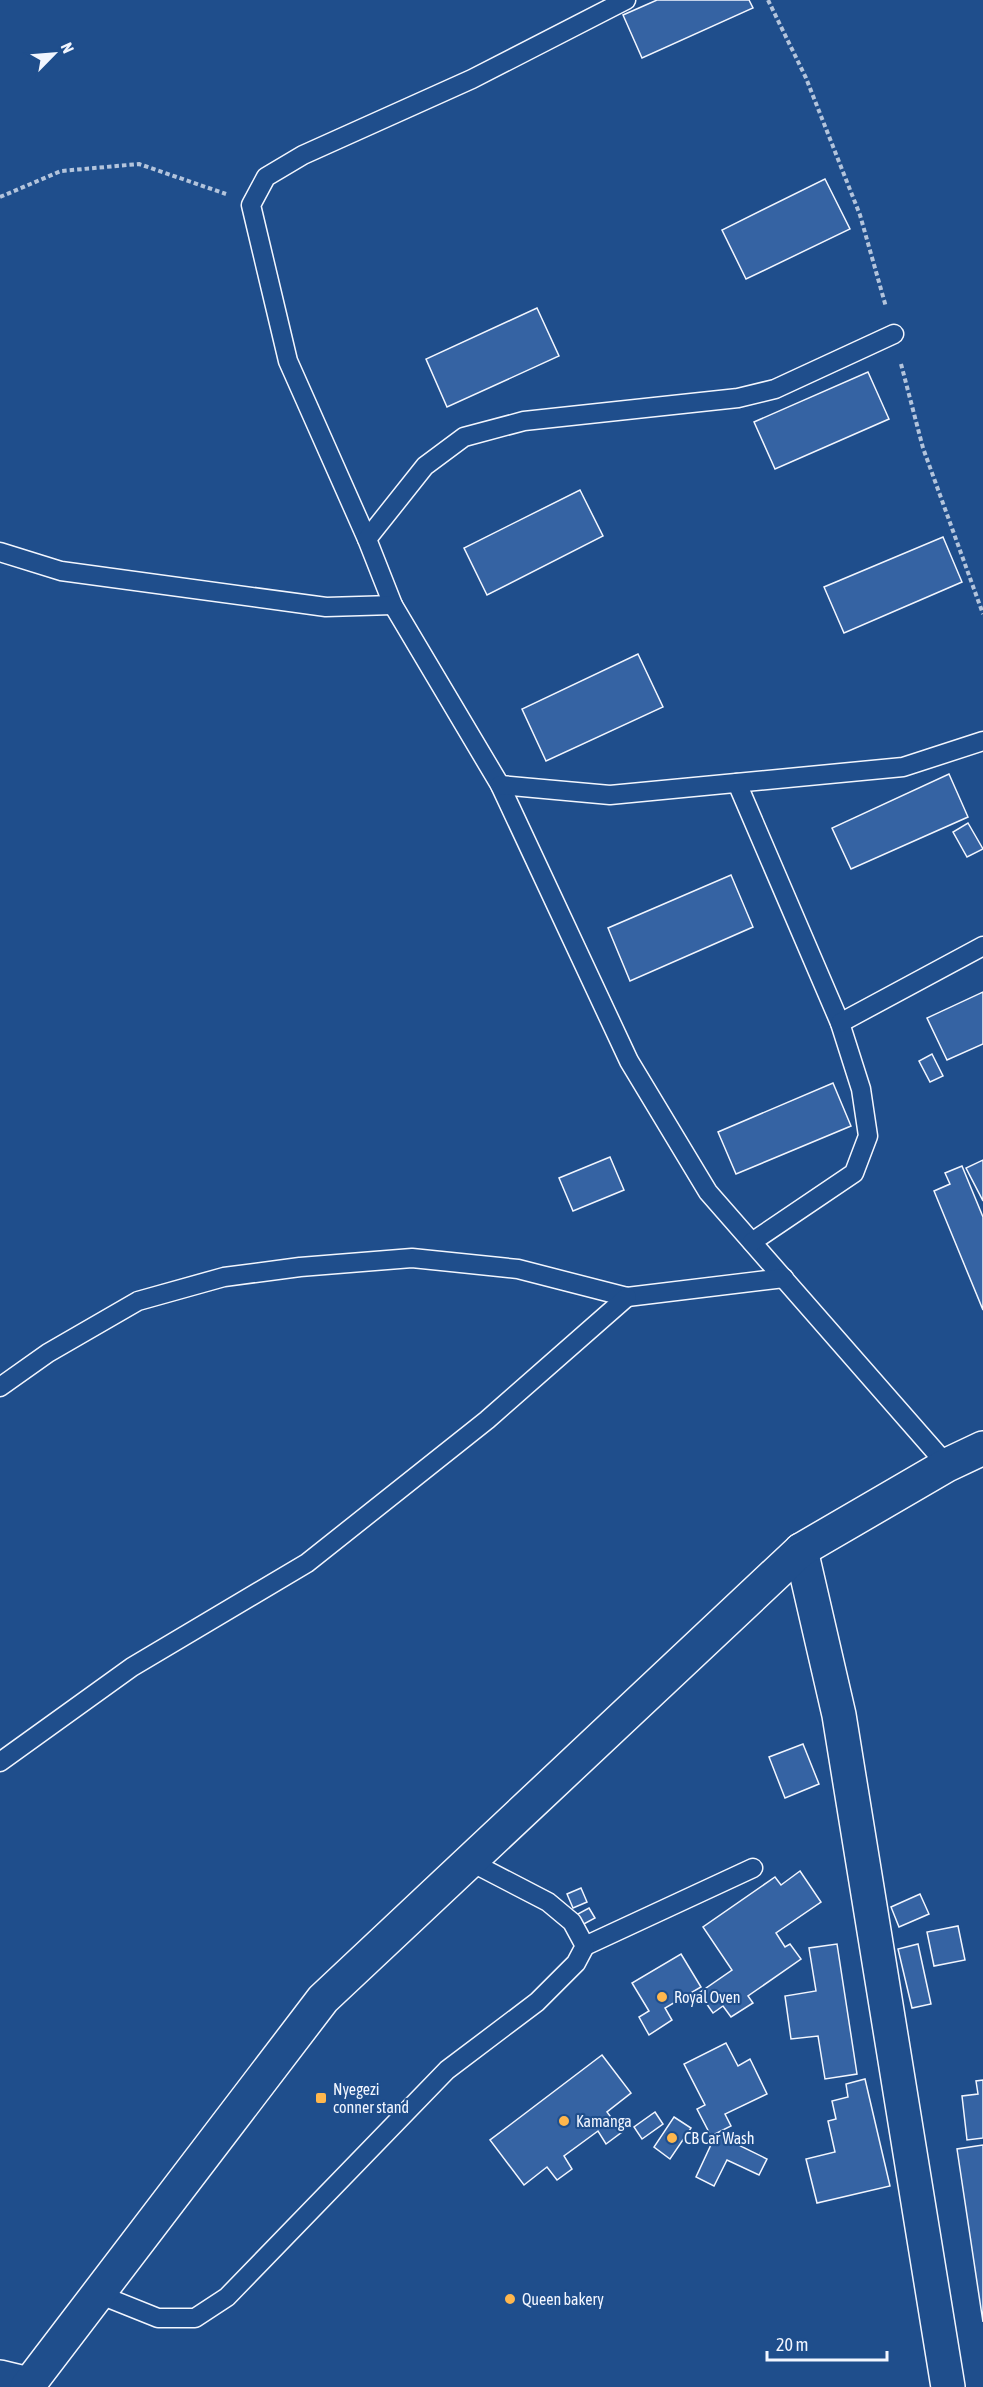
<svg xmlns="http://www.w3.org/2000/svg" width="983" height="2387" font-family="'Asap Condensed',sans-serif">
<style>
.building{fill:#3563a3;stroke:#f2f6ff;stroke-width:1.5}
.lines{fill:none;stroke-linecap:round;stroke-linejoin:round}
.service-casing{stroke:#f2f6ff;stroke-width:21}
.minor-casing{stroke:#f2f6ff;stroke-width:36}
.secondary-casing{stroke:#f2f6ff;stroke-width:36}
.trunk-casing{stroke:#f2f6ff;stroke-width:36}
.path{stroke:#b3c4dc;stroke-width:4;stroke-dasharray:4.5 3;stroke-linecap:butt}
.service{stroke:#1f4e8c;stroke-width:18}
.minor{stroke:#1f4e8c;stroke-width:33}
.secondary{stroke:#1f4e8c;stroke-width:33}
.trunk{stroke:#1f4e8c;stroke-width:33}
.poi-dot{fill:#ffb74d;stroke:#1f4e8c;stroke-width:2}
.labels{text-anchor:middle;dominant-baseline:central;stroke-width:4.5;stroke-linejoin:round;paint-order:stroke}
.poi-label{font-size:16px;fill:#f2f6ff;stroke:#1f4e8c;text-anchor:start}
</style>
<rect width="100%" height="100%" fill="#1f4e8c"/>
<g class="building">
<path d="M657,0H749L753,8L642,58L623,15Z"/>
<path d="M825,179L850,229L746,279L722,230Z"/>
<path d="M537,308L559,356L447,407L426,359Z"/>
<path d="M868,372L889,419L775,469L754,422Z"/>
<path d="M580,490L603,536L487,595L464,548Z"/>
<path d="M943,537L962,582L844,633L824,587Z"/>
<path d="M638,654L663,707L546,761L522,709Z"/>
<path d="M949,774L968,817L851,869L832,828Z"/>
<path d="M968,823L983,849L967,857L953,832Z"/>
<path d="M731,875L753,927L630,981L608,928Z"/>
<path d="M983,992V1044L947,1060L927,1018Z"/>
<path d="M932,1054L943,1076L930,1082L919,1061Z"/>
<path d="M833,1083L851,1126L736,1174L718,1132Z"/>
<path d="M610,1157L624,1190L573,1211L559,1178Z"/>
<path d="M983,1160V1201L966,1168Z"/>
<path d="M962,1166L983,1217V1310L934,1191L950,1184L945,1173Z"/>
<path d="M803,1744L819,1784L785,1798L769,1757Z"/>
<path d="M800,1871L821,1902L776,1933L785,1947L790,1944L801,1959L748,1996L753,2003L731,2017L723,2006L713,2013L699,1993L732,1970L703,1927L775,1877L781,1885Z"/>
<path d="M581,1888L587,1902L573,1908L567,1894Z"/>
<path d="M920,1894L929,1914L899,1927L891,1907Z"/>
<path d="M589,1908L595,1918L582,1925L576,1915Z"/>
<path d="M958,1926L965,1960L934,1966L927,1932Z"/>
<path d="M837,1944L857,2074L825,2079L818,2036L791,2039L785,1996L816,1991L809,1948Z"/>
<path d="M918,1944L931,2004L912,2008L898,1949Z"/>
<path d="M681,1954L701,1987L665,2008L672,2020L649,2035L639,2017L649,2011L632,1983Z"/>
<path d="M726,2043L738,2066L750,2059L767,2094L725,2114L731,2126L711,2136L697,2109L705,2105L684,2064Z"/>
<path d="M602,2055L631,2093L607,2112L622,2132L606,2144L598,2131L564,2156L572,2169L557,2180L547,2167L524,2185L490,2140Z"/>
<path d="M865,2079L890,2186L817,2203L806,2159L835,2152L828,2121L836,2119L832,2101L848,2097L846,2084Z"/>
<path d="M983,2080V2138L967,2140L962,2096L978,2094L976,2081Z"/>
<path d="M655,2112L663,2124L642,2139L634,2127Z"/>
<path d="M674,2117L691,2128L670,2159L654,2147Z"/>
<path d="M716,2134L767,2159L759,2175L727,2160L714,2186L696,2177Z"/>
<path d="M983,2145V2322L957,2149Z"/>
</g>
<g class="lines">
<g class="service-casing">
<g id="service">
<path d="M626,0L472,79L303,155L266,177L251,205L288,361L367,539L393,605L500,785L629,1061L708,1192L947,1465"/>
<path d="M367,539L425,466L464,437L524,421L738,398L775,389L894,334"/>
<path d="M0,552L61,571L326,607L393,605"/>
<path d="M737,783L840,1023L861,1089L868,1136L854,1173L752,1242"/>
<path d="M500,785L610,795L903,767L983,741"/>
<path d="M840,1023L983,946"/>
<path d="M0,1387L48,1353L138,1301L224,1277L300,1267L412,1258L518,1269L627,1297L784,1278"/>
<path d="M0,1762L132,1667L307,1563L487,1420L627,1297"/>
<path d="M585,1946L753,1868"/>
<path d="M98,2294L158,2318H195L227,2297L447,2070L537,2002L576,1963L585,1946L572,1922L548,1902L469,1861"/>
</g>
</g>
<g class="minor-casing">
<path id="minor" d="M801,1550L839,1715L948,2387"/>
</g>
<g class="secondary-casing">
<path id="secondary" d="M0,2377L29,2384"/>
</g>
<g class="trunk-casing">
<path id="trunk" d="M27,2387L323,1999L801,1550L947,1465L983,1448"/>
</g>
<g class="path">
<path d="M768,0L806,78L860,215L886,307"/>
<path d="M0,197L61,171L139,164L226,194"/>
<path d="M901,364L923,448L983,614"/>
</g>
<use href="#service" class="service"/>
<use href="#minor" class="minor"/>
<use href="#secondary" class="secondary"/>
<use href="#trunk" class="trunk"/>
</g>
<g class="poi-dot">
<circle cx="662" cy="1997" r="6"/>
<rect x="315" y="2092" width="12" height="12" rx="3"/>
<circle cx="564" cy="2121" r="6"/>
<circle cx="672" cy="2138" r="6"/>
<circle cx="510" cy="2299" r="6"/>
</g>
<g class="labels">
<g class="poi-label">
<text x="674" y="1997">Royal Oven</text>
<text x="333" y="2089">Nyegezi<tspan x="333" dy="18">conner stand</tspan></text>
<text x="576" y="2121">Kamanga</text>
<text x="684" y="2138">CB Car Wash</text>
<text x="522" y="2299">Queen bakery</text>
</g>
</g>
<g transform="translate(54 54) rotate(65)" stroke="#1f4e8c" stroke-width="4.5" paint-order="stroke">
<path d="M0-4.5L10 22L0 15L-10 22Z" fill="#f2f6ff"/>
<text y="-9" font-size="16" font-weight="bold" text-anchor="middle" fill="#f2f6ff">N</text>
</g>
<path d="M767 2351v9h120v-9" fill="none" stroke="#f2f6ff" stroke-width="3"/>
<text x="776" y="2351" font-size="18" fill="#f2f6ff" stroke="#1f4e8c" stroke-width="4.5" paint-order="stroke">20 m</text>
</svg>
